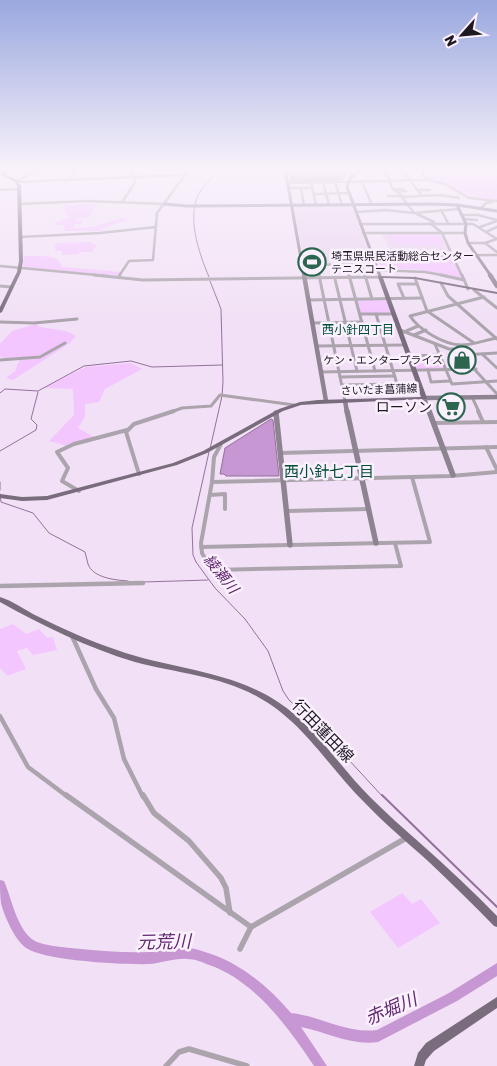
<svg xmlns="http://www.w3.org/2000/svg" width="497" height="1066" font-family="Rubik,'Noto Sans JP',sans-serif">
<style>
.built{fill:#e9d3ef}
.green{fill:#f3c6ff}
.water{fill:#c697d2;stroke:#94719d}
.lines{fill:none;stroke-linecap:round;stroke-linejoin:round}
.stream-far1{stroke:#94719d;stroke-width:1}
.stream{stroke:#94719d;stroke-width:2}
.river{fill:#c697d2;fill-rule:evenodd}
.street-far4{stroke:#aba4ad;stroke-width:2.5}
.street-far3{stroke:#aba4ad;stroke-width:3}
.street-far2{stroke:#aba4ad;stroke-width:4}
.street-far1{stroke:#aba4ad;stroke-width:4.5}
.street{stroke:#aba4ad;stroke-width:5.5}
.secondary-far2{stroke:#8e8491;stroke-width:3}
.secondary-far1{stroke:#8e8491;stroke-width:4.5}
.secondary{stroke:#8e8491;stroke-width:5.5}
.primary{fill:#796c7d;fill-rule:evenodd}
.labels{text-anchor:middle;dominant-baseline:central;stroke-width:5;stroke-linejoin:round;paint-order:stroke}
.far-poi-label{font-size:11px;fill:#1e1820;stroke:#fbf1fe;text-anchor:start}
.far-street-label{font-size:11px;fill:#1e1820;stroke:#fbf1fe}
.far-neighbourhood-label{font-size:12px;fill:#004e36;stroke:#fbf1fe}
.poi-label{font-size:14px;fill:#1e1820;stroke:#fbf1fe;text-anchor:end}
.neighbourhood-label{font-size:15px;fill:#004e36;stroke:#fbf1fe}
.water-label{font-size:15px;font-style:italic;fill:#60276e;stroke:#fbf1fe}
.near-street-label{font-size:16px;fill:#1e1820;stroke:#fbf1fe}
.near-water-label{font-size:18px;font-style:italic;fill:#60276e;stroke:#fbf1fe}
</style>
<rect width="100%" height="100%" fill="#f2e1f6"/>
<g class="built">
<path d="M352,205L372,263L305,264L293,206Z"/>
<path d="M440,233L451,255H392L382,234Z"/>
</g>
<g class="green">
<path d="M423,168H497V200L471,197L447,184L432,181L424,175Z"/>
<path d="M82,204H94L96,207L92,210L98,211L89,212L91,214L89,217L75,220L83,221L81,224H75L74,228L92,227L123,218L129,219L104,228L102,231H64L65,225H55V223L70,217V216L66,215L67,212H64L65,206Z"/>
<path d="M387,234H437L440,235L445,245H408L390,241Z"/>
<path d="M91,242L92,244L97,245L92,252H79V254L62,255V251H56L53,245H57L56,243Z"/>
<path d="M24,256H46L57,259L62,267L121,272L118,276L23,268Z"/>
<path d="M451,256L462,279L420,270L381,268L376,257Z"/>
<path d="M356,299H388L393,314H360Z"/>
<path d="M36,324L40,327L66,331L76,336L70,343L13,380L6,378L15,371L20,359L3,358L0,356V344L12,331Z"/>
<path d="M440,355L446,369L414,370L409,356Z"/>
<path d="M131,363L142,369L105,389L99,402L85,404V417L78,428L94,437L67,446L49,441L74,415L73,389L43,388L86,367Z"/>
<path d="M13,624L26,634L39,629L47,638L53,637L57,650L33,655L27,648L17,651L26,669L7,676L0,668V629Z"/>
<path d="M402,893L412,904L421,899L440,923L398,948L370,912Z"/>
</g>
<g class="water">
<path d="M293,168H356L351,170H337L338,173L346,174L342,179L337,180L291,181L290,171H293Z"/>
<path d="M271,419L273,420L279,476H226L224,474H220L225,448Z"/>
</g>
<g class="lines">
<g class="stream-far1">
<path d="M209,277C199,253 185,215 201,190C207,182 216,175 223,168"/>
<path d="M210,281L221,309L223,382L222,396L210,449"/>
<path d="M0,393L5,389L38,391L84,366L131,361L152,367L222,365"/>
<path d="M0,451L36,430L37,425L31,419L38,392"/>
<path d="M209,452L192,528L193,555L196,562L215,588L245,619L268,651L283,691L289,700L325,734L383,797"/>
<path d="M0,482V490"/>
<path d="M0,494L1,502L33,513L49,533L85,552C86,556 87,560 88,564C93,578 115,580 128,581"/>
<path d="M144,582L208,580"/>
</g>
<path class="stream" d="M382,795L497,907"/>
<path class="river" d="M0,880L4,881C12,899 17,931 35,941C44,946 70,948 81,949C103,951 126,953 149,952C162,952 174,947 187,948C193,948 199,950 205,952C239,962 268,986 291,1013C320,1016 347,1034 377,1030L449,993L497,963V976L457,1001L378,1042C351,1046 327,1032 301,1027L327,1066H314C289,1028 254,980 209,965C202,962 195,959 187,959C175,958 162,963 150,964C127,965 44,961 26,948C15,940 4,916 1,903C0,896 0,887 0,880Z"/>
<g class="street-far4">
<path d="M381,168L388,176L392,188L399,193L414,213"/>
<path d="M398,168L403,171L422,196"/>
<path d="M422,168L423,175L429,180"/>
<path d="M1,174L21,168"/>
<path d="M133,177L130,172L134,168"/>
<path d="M71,179L76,168"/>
<path d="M17,181L42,168"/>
<path d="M17,182L182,175"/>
<path d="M311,182L316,205"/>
<path d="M323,182L329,205"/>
<path d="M335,182L342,205"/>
<path d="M362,182L372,205"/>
<path d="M287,183L429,180L445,184L469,198L497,201"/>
<path d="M288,188H312"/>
<path d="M301,188L304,205"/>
<path d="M393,189H403"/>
<path d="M0,190L19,189"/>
<path d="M417,190H430"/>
<path d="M397,192L406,191"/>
<path d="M314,194L348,193"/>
<path d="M388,196H402"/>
<path d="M402,197L440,195L459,198"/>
<path d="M122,202L134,184L136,177"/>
<path d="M19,204L87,201L164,204"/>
<path d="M481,208L486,203L492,202"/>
<path d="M441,210L448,223"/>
<path d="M356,212L386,210L414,213L459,209"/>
<path d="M417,214L434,222"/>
<path d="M462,215H478L497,220"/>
<path d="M464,219L477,220"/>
<path d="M430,223L442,233L462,276"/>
<path d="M360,224H473L497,239"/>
<path d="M480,227L497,221"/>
<path d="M486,232L497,227"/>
<path d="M363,233H465"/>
<path d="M20,237L100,233L156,227"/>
<path d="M468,243H485L497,239"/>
<path d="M485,243L497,252"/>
<path d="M372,256L497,255"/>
<path d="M346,264L349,276"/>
<path d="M361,264L365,276"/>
<path d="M301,265L375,264"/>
<path d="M317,265L319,276"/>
<path d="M332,265L335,276"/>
<path d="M0,266L107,276"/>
<path d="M377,270L425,272L447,276"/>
<path d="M119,276L129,261L153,260L157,213L190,168"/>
</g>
<g class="street-far3">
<path d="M94,275L143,280L380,277"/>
<path d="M319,275L345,401"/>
<path d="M334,275L357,371"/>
<path d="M349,275L375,371"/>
<path d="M365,275L372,299"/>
<path d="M441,275L464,280"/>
<path d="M462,275L468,289"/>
<path d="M119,277L120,275"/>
<path d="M415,278L427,311L474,343"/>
<path d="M441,283L448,296L497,339"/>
<path d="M0,286L11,287"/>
<path d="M474,290L497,308"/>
<path d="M484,297L410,316C419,330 445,345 461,345C473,345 485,340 497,338"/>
<path d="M404,298L398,284H417"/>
<path d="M308,300L422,298"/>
<path d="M360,314H393"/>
<path d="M0,322L34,323L77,319"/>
<path d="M312,323L362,322"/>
<path d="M400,330L449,349H459"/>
<path d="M404,332L418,326"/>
<path d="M414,335L426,330"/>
<path d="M435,344L452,384L497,381"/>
<path d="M458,345L465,359L497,394"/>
<path d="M316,346L405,345"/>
<path d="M482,354L497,368"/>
<path d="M462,355L497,353"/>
<path d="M409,356L440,355"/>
<path d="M0,360L40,357L65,343"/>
<path d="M428,370L431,382L450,381"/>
<path d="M321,372L476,369"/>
<path d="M340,377L394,376"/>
<path d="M342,385L397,384L376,314"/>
<path d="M372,385L375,394L402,393L397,384"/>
<path d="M472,397L479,412"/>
<path d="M171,412L182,408L211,406L220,395L294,405"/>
</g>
<g class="street-far2">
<path d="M478,411L483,422"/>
<path d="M434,423L497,422"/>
<path d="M486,447L497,470"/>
<path d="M280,453L497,447"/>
<path d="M139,474L126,432L134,424L174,411"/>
<path d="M212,482L214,457L221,444"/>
<path d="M79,491L62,481L68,468L57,452L74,444L127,430"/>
<path d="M210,495L225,494V509"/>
<path d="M287,511L368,509"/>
<path d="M395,543L401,566L211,570L202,553L201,543L212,482L451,476L497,472"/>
<path d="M201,547L430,542L412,477"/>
</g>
<g class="street-far1">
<path d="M0,586L143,583"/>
<path d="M72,636L96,689L114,718L124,759L143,797"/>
<path d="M0,716L28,767L68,797"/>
</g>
<g class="street">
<path d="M66,795L251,927"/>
<path d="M143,795L154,813L189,841L221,878L226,888L230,913"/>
<path d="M240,949L251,927L408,837"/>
<path d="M166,1066L179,1052L189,1049L247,1066"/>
</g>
<g class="secondary-far2">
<path d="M285,168L304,276"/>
<path d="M365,168L351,177L347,187L380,276"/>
<path d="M164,204L187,206L432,204L457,205L497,211"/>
<path d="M457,205L466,224L465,233L468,243L491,276"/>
</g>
<g class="secondary-far1">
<path d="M304,275L326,401"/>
<path d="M490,275L497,286"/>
<path d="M345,401L347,412"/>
<path d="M429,412L424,398L497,397"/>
</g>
<g class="secondary">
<path d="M347,411L376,543"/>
<path d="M429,411L453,475"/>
<path d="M276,413L290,545"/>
</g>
<g class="primary">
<path d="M0,172L17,180L21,186L23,261L21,272L2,312L0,313V307L17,272L19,261L17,186L15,182L0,174Z"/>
<path d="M379,276L415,277L497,292V294L415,279L383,278L427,398L426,399L318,404L301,405L283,411L207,453L177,465L47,500L22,501L0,498V494L22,497L47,496L173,463L203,451L279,409L300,402L318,400L421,397L378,277Z"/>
<path d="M0,597C13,601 25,610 37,616C63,629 90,641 117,650C170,669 230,670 278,702C315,726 339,766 370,797C386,813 403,828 420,843C447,867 473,891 497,916V927L494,926C473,904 451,883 429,862C408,843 385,824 365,803C329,768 304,722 258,697C221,676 176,673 135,662C88,648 43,626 0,602Z"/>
<path d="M497,997V1008L434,1051L426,1060L424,1066H414L418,1053L426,1043Z"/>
</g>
</g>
<linearGradient id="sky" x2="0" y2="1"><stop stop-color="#9aa8df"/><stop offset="0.53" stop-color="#f9f2fb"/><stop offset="1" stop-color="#f9f2fb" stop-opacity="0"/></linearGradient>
<rect width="497" height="318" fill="url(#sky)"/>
<defs>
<g id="stadium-ring" transform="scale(1.4375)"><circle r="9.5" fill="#fbf1fe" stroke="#2d664f" stroke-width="1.5"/><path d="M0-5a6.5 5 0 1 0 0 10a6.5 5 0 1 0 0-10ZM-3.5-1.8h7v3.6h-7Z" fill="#2d664f"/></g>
<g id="shop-ring" transform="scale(1.4375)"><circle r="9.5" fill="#fbf1fe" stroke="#2d664f" stroke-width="1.5"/><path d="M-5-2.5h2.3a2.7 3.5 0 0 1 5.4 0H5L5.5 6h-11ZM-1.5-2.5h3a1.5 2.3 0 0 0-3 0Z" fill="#2d664f"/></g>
<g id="supermarket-ring" transform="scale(1.4375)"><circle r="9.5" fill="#fbf1fe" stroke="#2d664f" stroke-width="1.5"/><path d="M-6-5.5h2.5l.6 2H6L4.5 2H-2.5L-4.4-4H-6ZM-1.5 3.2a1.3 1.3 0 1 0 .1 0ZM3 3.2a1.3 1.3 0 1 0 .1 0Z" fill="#2d664f"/></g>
</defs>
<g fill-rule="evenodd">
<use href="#stadium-ring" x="312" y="262"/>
<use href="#shop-ring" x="462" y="360"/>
<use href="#supermarket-ring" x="451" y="407"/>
</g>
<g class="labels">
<g class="far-poi-label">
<text x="331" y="256">埼玉県県民活動総合センター<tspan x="331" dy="13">テニスコート</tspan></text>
<text x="443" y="360" text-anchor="end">ケン・エンタープライズ</text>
</g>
<g class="far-street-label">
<text transform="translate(379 390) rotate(-2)">さいたま菖蒲線</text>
</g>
<g class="far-neighbourhood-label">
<text x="358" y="330">西小針四丁目</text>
</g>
<g class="poi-label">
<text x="432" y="407">ローソン</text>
</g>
<g class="neighbourhood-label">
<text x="329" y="472">西小針七丁目</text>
</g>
<g class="water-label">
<text transform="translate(221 574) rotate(51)">綾瀬川</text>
</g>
<g class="near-street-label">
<text transform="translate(323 731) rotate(46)">行田蓮田線</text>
</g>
<g class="near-water-label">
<text transform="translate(164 942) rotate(-1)">元荒川</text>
<text transform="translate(391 1009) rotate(-23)">赤堀川</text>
</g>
</g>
<g transform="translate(462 35) rotate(243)" stroke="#fbf1fe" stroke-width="4" paint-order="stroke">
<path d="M0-4L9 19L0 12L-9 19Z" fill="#1e1820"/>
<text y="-8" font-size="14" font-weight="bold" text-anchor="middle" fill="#1e1820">N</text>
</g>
</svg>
